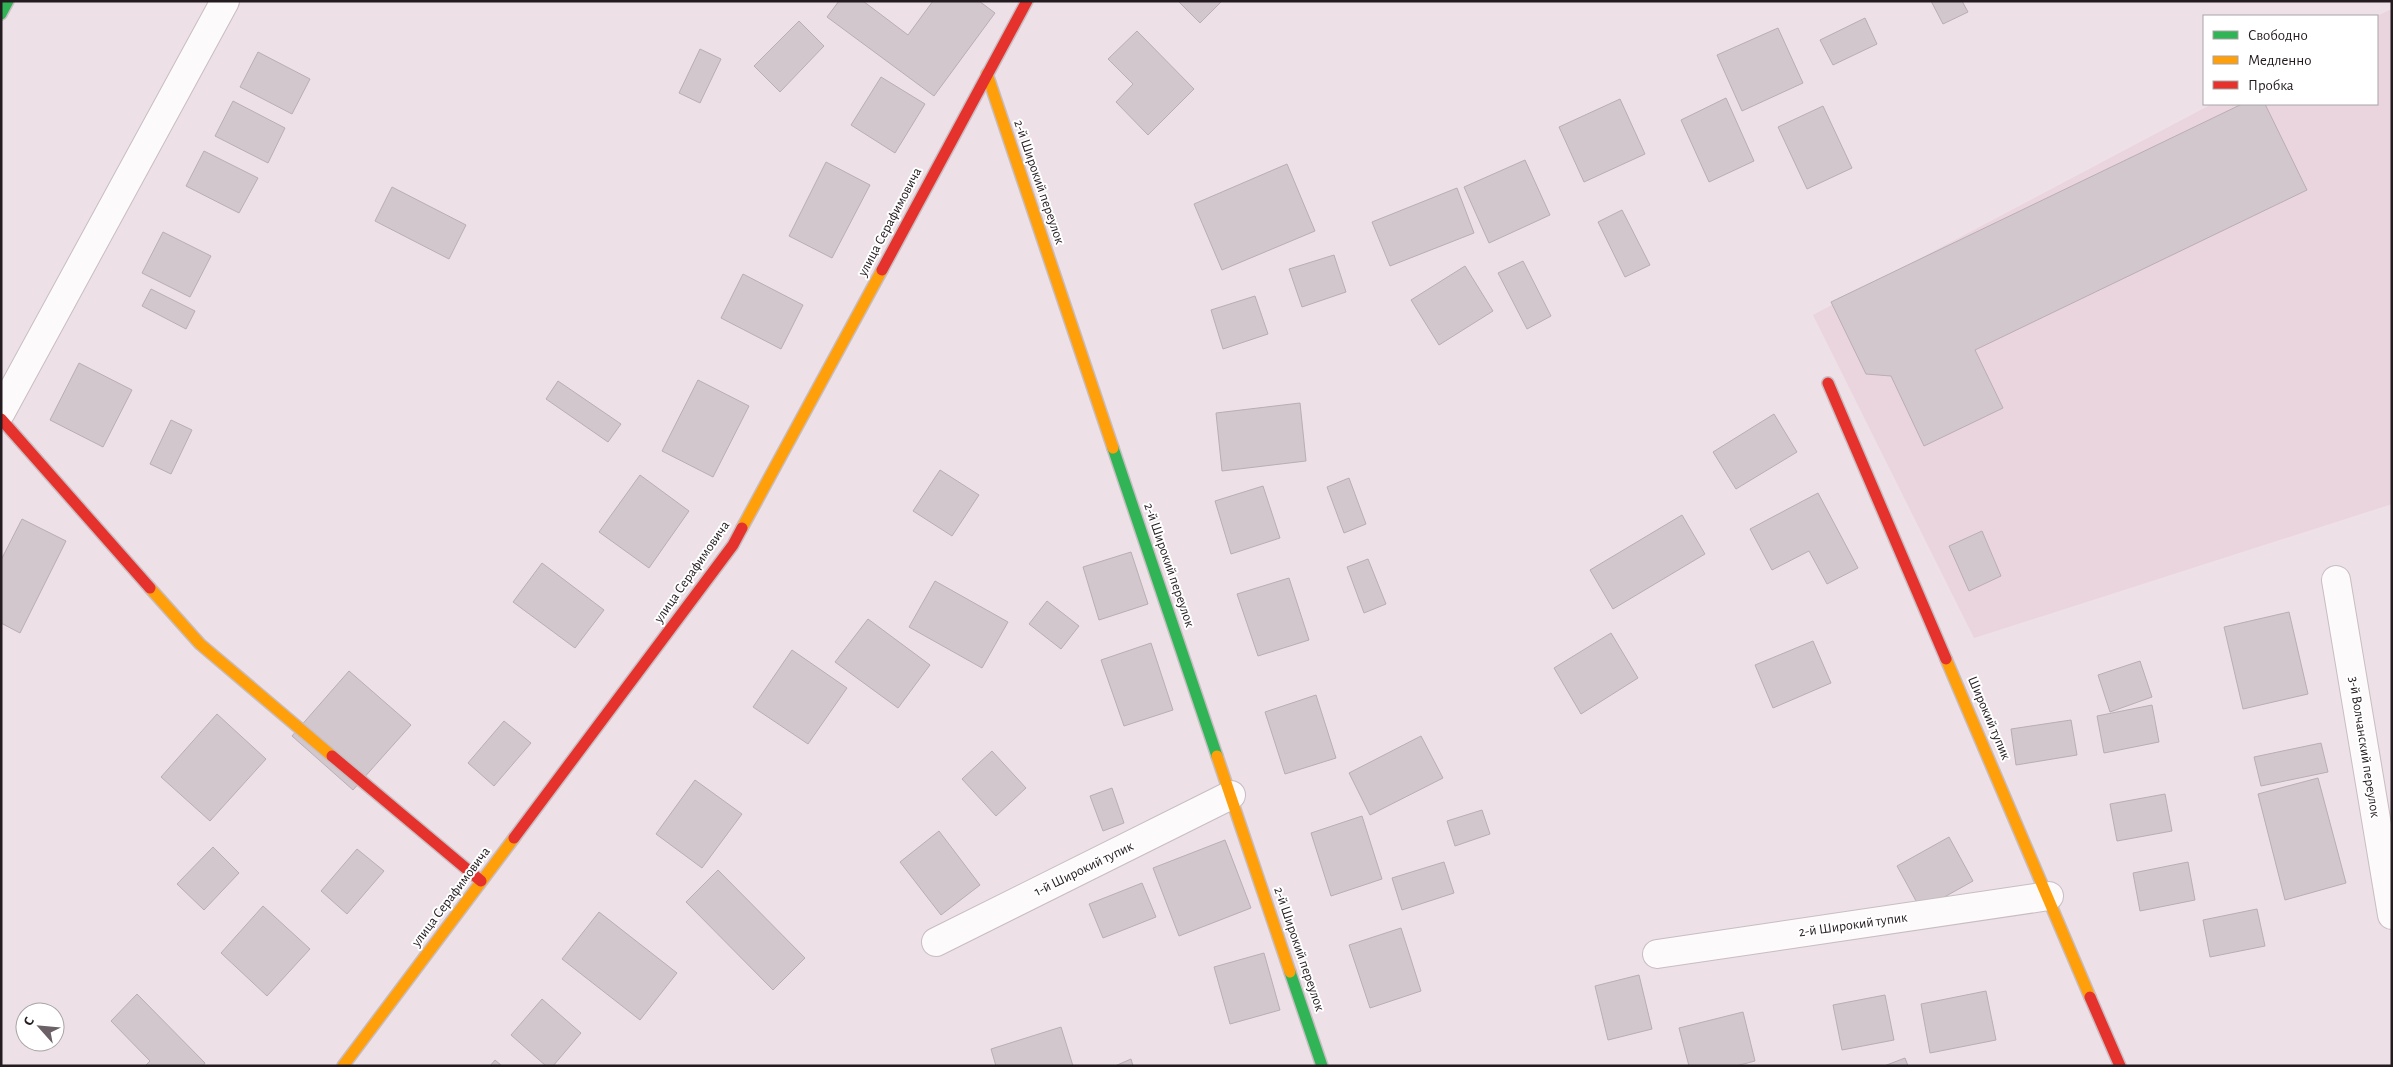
<svg xmlns="http://www.w3.org/2000/svg" width="2393" height="1067" font-family="'Alegreya Sans',sans-serif">
<style>
.built{fill:#ead4de}
.building{fill:#d1c7cc;stroke:#b8aeb3}
.lines{fill:none;stroke-linecap:round;stroke-linejoin:round}
.street-casing{stroke:#c7bdc2;stroke-width:30}
.fast-casing{stroke:#c7bdc2;stroke-width:14}
.slow-casing{stroke:#c7bdc2;stroke-width:14}
.jam-casing{stroke:#c7bdc2;stroke-width:14}
.street{stroke:#fcfafb;stroke-width:28}
.fast{stroke:#30b455;stroke-width:11}
.slow{stroke:#ff9f0a;stroke-width:11}
.jam{stroke:#e5322d;stroke-width:11}
.labels{text-anchor:middle;dominant-baseline:central;stroke-width:4;stroke-linejoin:round;paint-order:stroke}
.street-label{font-size:14px;fill:#231b1f;stroke:#fff}
</style>
<rect width="100%" height="100%" fill="#ede0e6"/>
<path class="built" d="M2392,9V504L1974,638L1813,315L2212,104H2377V16Z"/>
<g class="building">
<path d="M839,1H863L908,35L933,1H979L995,13L934,96L827,17Z"/>
<path d="M1178,1H1222L1200,23Z"/>
<path d="M1931,1H1962L1968,12L1943,24Z"/>
<path d="M1865,18L1877,44L1833,65L1820,40Z"/>
<path d="M799,21L824,46L780,92L754,66Z"/>
<path d="M1778,28L1803,83L1742,111L1717,55Z"/>
<path d="M1137,31L1194,89L1148,135L1116,102L1133,84L1108,59Z"/>
<path d="M700,49L721,59L700,103L679,93Z"/>
<path d="M258,52L310,79L292,114L240,87Z"/>
<path d="M881,77L925,104L895,153L851,125Z"/>
<path d="M1726,98L1754,161L1709,182L1681,120Z"/>
<path d="M1620,99L1645,154L1584,182L1559,127Z"/>
<path d="M233,101L285,128L268,163L215,136Z"/>
<path d="M2242,104H2265L2307,190L1975,350L2003,408L1924,446L1891,376L1866,374L1831,302Z"/>
<path d="M1823,106L1852,168L1807,189L1778,127Z"/>
<path d="M204,151L258,178L239,213L186,186Z"/>
<path d="M1525,160L1550,215L1489,243L1464,187Z"/>
<path d="M826,162L870,185L832,258L789,236Z"/>
<path d="M1287,164L1315,231L1222,270L1194,204Z"/>
<path d="M392,187L466,225L449,259L375,221Z"/>
<path d="M1457,188L1474,233L1390,266L1372,222Z"/>
<path d="M1622,210L1650,265L1625,277L1598,222Z"/>
<path d="M163,232L211,256L190,297L142,273Z"/>
<path d="M1334,255L1346,292L1302,307L1289,269Z"/>
<path d="M1523,261L1551,316L1527,329L1498,273Z"/>
<path d="M1465,266L1493,311L1439,345L1411,300Z"/>
<path d="M743,274L803,305L781,349L721,318Z"/>
<path d="M151,289L195,311L186,329L142,306Z"/>
<path d="M1255,296L1268,334L1223,349L1211,310Z"/>
<path d="M79,363L132,390L103,447L50,420Z"/>
<path d="M698,380L749,406L713,477L662,451Z"/>
<path d="M558,381L621,424L608,442L546,399Z"/>
<path d="M1300,403L1306,461L1222,471L1216,413Z"/>
<path d="M1774,414L1797,452L1736,489L1713,452Z"/>
<path d="M171,420L192,430L171,474L150,464Z"/>
<path d="M940,470L979,495L952,536L913,511Z"/>
<path d="M640,475L689,511L649,568L599,532Z"/>
<path d="M1349,478L1366,524L1344,533L1327,487Z"/>
<path d="M1263,486L1280,538L1231,554L1215,501Z"/>
<path d="M1818,493L1858,568L1827,584L1809,551L1772,570L1750,529Z"/>
<path d="M1682,515L1705,554L1613,609L1590,570Z"/>
<path d="M22,519L66,541L20,633L1,623V560Z"/>
<path d="M1982,531L2001,576L1969,591L1949,546Z"/>
<path d="M1131,552L1148,604L1099,620L1083,567Z"/>
<path d="M1368,559L1386,604L1364,613L1347,567Z"/>
<path d="M542,563L604,610L575,648L513,602Z"/>
<path d="M1289,578L1309,640L1258,656L1237,594Z"/>
<path d="M935,581L1008,622L982,668L909,627Z"/>
<path d="M1047,601L1079,626L1061,649L1029,624Z"/>
<path d="M2289,612L2308,694L2243,709L2224,627Z"/>
<path d="M868,619L930,665L898,708L835,662Z"/>
<path d="M1611,633L1638,678L1581,714L1554,668Z"/>
<path d="M1813,641L1831,683L1773,708L1755,665Z"/>
<path d="M1151,643L1173,710L1124,726L1101,660Z"/>
<path d="M792,650L847,688L808,744L753,707Z"/>
<path d="M2140,661L2152,697L2110,712L2098,675Z"/>
<path d="M349,671L411,725L353,790L292,736Z"/>
<path d="M1316,695L1336,758L1285,774L1265,712Z"/>
<path d="M2152,705L2159,742L2104,753L2097,716Z"/>
<path d="M217,714L266,759L210,821L161,777Z"/>
<path d="M2071,720L2077,755L2016,765L2011,729Z"/>
<path d="M504,721L531,743L494,786L468,763Z"/>
<path d="M1421,736L1443,778L1370,815L1349,773Z"/>
<path d="M2321,743L2328,772L2261,786L2254,757Z"/>
<path d="M992,751L1026,788L996,816L962,779Z"/>
<path d="M2318,778L2346,883L2285,900L2258,794Z"/>
<path d="M695,780L742,814L702,868L656,834Z"/>
<path d="M1112,788L1124,823L1103,831L1090,796Z"/>
<path d="M2165,794L2172,831L2117,841L2110,804Z"/>
<path d="M1482,810L1490,834L1455,846L1447,821Z"/>
<path d="M1362,816L1382,879L1331,896L1311,833Z"/>
<path d="M939,831L980,885L941,915L900,862Z"/>
<path d="M1949,837L1973,881L1921,910L1897,866Z"/>
<path d="M1225,840L1251,908L1179,936L1153,868Z"/>
<path d="M213,847L239,873L204,910L177,884Z"/>
<path d="M357,849L384,871L347,914L321,891Z"/>
<path d="M1444,862L1454,893L1402,910L1392,878Z"/>
<path d="M2188,862L2195,900L2140,911L2133,873Z"/>
<path d="M718,870L805,958L773,990L686,902Z"/>
<path d="M1142,883L1156,917L1103,938L1089,904Z"/>
<path d="M263,906L310,949L267,996L221,953Z"/>
<path d="M2257,909L2265,946L2210,957L2203,920Z"/>
<path d="M599,912L677,973L640,1020L562,959Z"/>
<path d="M1401,928L1421,991L1370,1008L1349,945Z"/>
<path d="M1264,953L1280,1010L1230,1024L1214,967Z"/>
<path d="M1639,975L1652,1029L1608,1040L1595,986Z"/>
<path d="M1986,991L1996,1040L1930,1053L1921,1004Z"/>
<path d="M137,994L205,1063L203,1066H145L150,1061L111,1021Z"/>
<path d="M1885,995L1894,1040L1842,1050L1833,1005Z"/>
<path d="M542,999L581,1033L553,1066H546L511,1035Z"/>
<path d="M1743,1012L1755,1061L1736,1066H1689L1679,1028Z"/>
<path d="M1061,1027L1073,1066H996L991,1049Z"/>
<path d="M1905,1058L1908,1066H1884Z"/>
<path d="M1131,1059L1133,1066H1115Z"/>
<path d="M495,1060L502,1066H490Z"/>
</g>
<g class="lines">
<g class="street-casing">
<g id="street">
<path d="M1,412L225,1"/>
<path d="M2336,580L2392,915"/>
<path d="M936,942L1231,795"/>
<path d="M1657,954L2049,896"/>
</g>
</g>
<g class="fast-casing">
<g id="fast">
<path d="M1,14L8,1"/>
<path d="M1113,448L1217,756"/>
<path d="M1290,972L1322,1066"/>
</g>
</g>
<g class="slow-casing">
<g id="slow">
<path d="M987,74L1113,448"/>
<path d="M742,528L882,270"/>
<path d="M150,588L200,644L332,756"/>
<path d="M1946,659L2090,997"/>
<path d="M1217,756L1290,972"/>
<path d="M343,1066L514,838"/>
</g>
</g>
<g class="jam-casing">
<g id="jam">
<path d="M882,270L1027,1"/>
<path d="M1828,383L1946,659"/>
<path d="M1,419L150,588"/>
<path d="M332,756L481,881"/>
<path d="M514,838L733,545L742,528"/>
<path d="M2090,997L2120,1066"/>
</g>
</g>
<use href="#street" class="street"/>
<use href="#fast" class="fast"/>
<use href="#slow" class="slow"/>
<use href="#jam" class="jam"/>
</g>
<g class="labels">
<g class="street-label">
<text transform="translate(1039 182) rotate(71)">2-й Широкий переулок</text>
<text transform="translate(890 222) rotate(-62)">улица Серафимовича</text>
<text transform="translate(1169 565) rotate(71)">2-й Широкий переулок</text>
<text transform="translate(692 572) rotate(-55)">улица Серафимовича</text>
<text transform="translate(1989 718) rotate(67)">Широкий тупик</text>
<text transform="translate(2364 747) rotate(81)">3-й Волчанский переулок</text>
<text transform="translate(1084 869) rotate(-26)">1-й Широкий тупик</text>
<text transform="translate(451 897) rotate(-53)">улица Серафимовича</text>
<text transform="translate(1853 925) rotate(-8)">2-й Широкий тупик</text>
<text transform="translate(1299 949) rotate(71)">2-й Широкий переулок</text>
</g>
</g>
<rect width="2393" height="1067" fill="none" stroke="#231b1f" stroke-width="5"/>
<rect x="2203" y="15" width="175" height="90" fill="#ffffff" stroke="#a7a4a5"/>
<rect x="2213" y="31" width="25" height="8" fill="#30b455" stroke="#a7a4a5"/>
<text x="2248" y="40" font-size="15" fill="#231b1f">Свободно</text>
<rect x="2213" y="56" width="25" height="8" fill="#ff9f0a" stroke="#a7a4a5"/>
<text x="2248" y="65" font-size="15" fill="#231b1f">Медленно</text>
<rect x="2213" y="81" width="25" height="8" fill="#e5322d" stroke="#a7a4a5"/>
<text x="2248" y="90" font-size="15" fill="#231b1f">Пробка</text>
<g transform="translate(40 1027) rotate(297)"><circle r="24" fill="#ffffff" stroke="#a7a4a5"/>
<path d="M0-4L9 19L0 12L-9 19Z" fill="#6a6065"/>
<text y="-8" font-size="14" font-weight="bold" text-anchor="middle" fill="#231b1f">С</text>
</g>
</svg>
